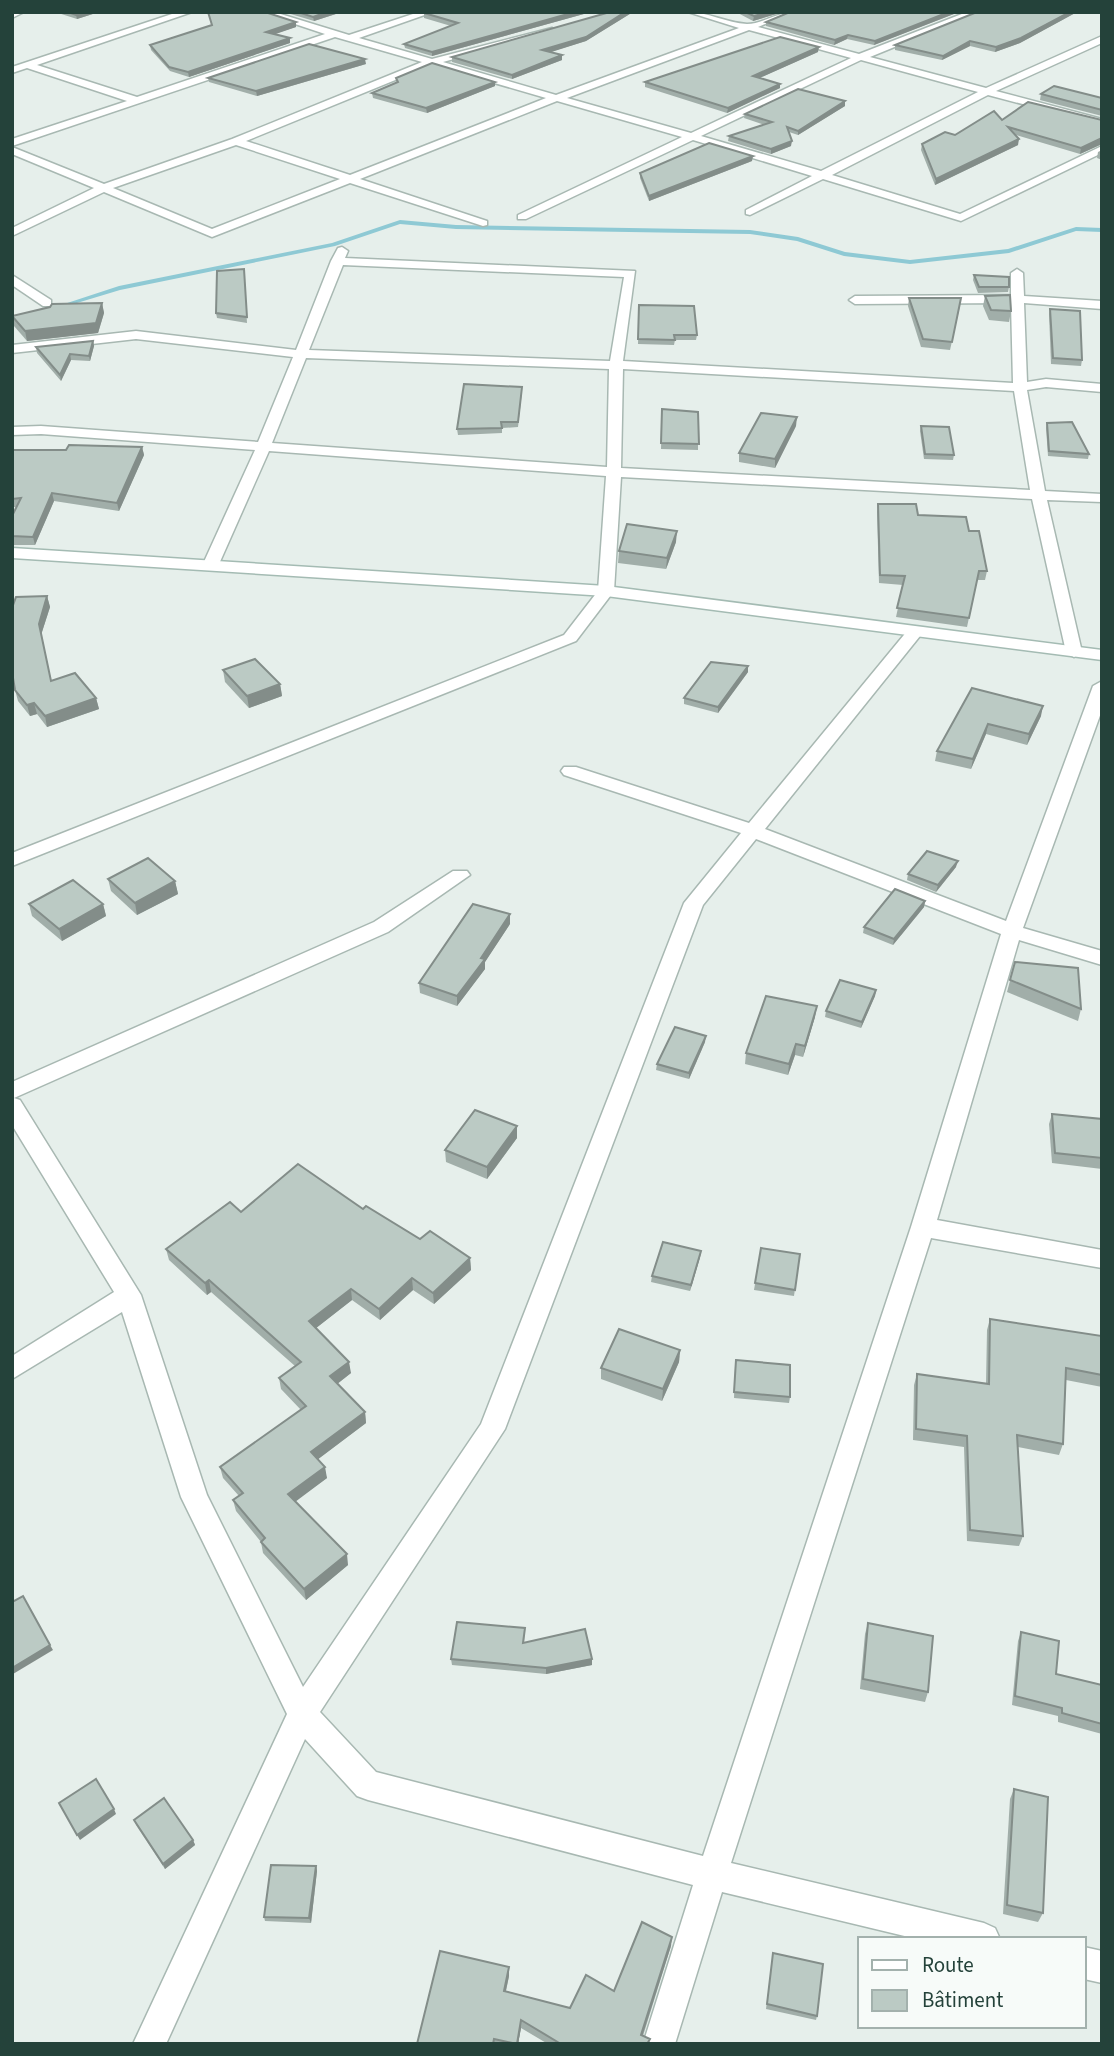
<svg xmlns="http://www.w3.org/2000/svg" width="1114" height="2056" font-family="'Source Sans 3',sans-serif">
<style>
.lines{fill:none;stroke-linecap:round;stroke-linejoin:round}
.stream{fill:#8ec9d4;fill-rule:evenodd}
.street-casing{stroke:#a8b8b2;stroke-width:3}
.secondary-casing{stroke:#a4bbb3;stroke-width:3}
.street{fill:#fff;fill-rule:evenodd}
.secondary{fill:#fff;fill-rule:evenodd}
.wall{fill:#a1aea9}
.shaded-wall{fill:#838d89}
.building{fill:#bbcac4;stroke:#838d89;stroke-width:2}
</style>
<rect width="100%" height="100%" fill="#e6efeb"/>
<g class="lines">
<path class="stream" d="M400,220L456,225L750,230L798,237L845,252L910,260L1008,249L1076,227L1102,228V232L1076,231L1009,253L910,264L844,256L797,241L750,234L456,229L400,224L335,246L120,290L57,309L52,308L119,286L332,243Z"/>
<g class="street-casing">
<g id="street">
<path d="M12,12H24L12,18Z"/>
<path d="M178,12H192L37,65L137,97L325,34L259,12H274L349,35L419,12H433L359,38L432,59L552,28V32L443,62L556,95L739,28L688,12C708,12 727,23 747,24C762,24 778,12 794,12L758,27L859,54L967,12H980L870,57L986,88L1102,36V43L996,91L1102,119V125L988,95L832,175L960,214L1102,146V153L961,221L823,179L750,215L746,214V210L812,176L693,140L526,219H518V215L682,137L557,101L360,179L487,221V225L483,226L350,183L212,237L104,192L12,236V228L94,188L12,154V147L104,184L232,139L422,62L335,37L12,146V139L127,101L27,68L12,73V67ZM749,30L851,58L691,133L567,98ZM861,60L978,92L821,171L701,136ZM432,65L546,98L350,175L246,141ZM236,145L340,179L212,229L113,188Z"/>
<path d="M342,247L348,251L345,258L635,271L623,361L1013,383L1011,303L855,304L849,300L855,296L1011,295V273L1017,269L1023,273L1024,296L1102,301V309L1024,303L1027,382L1046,379L1102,384V392L1046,387L1027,390L1045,491L1102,494V502L1047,500L1082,652L1074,657L1066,652L1032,499L621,477L614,591L576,641L12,866V853L564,635L598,591L606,476L269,451L219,564L211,569L203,564L255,450L41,434L12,435V427L41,426L258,442L293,357L136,339L12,353V345L136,331L296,350L331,261L338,248ZM343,265L624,277L610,361L309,350ZM306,358L609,369L607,467L272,443ZM623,369L1014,391L1030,490L621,468Z"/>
<path d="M12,275L51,300V306H43L12,285Z"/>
<path d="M914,628L920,630V636L765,829L1006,921L1093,686L1102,681V710L1023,928L1102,951V965L1019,940L937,1220L1102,1250V1268L931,1238L731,1863L984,1923L995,1928L1000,1939H917L722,1892L675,2044H643L693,1885L368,1800L357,1796L305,1739L166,2044H133L287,1714L181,1497L122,1312L12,1379V1356L114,1292L12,1125V1082L374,922L453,871H467L470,875L388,932L14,1098L20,1100L141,1295L207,1495L303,1687L481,1424L684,903L741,833L564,775L561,771L564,767H576L749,823L908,630ZM756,839L1001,934L911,1227L703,1856L376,1772L320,1712L505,1429L703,905Z"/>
<path d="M1084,1947L1102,1951V1983L1084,1979Z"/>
</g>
</g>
<g class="secondary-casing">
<path id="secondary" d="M12,548L606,586L1102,650V660L606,596L12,558Z"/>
</g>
<use href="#street" class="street"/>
<use href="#secondary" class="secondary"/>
</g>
<g class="wall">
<path d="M55,12H99L77,19Z"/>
<path d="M208,12H265L296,27L274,34L290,38V43L189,77L170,71L151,50L150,45L212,25Z"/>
<path d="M284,12H342L314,21Z"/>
<path d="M591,12L432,56L405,48L404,44L451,26L424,18V13Z"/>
<path d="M610,12H633L586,41L550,52L562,55V60L512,79L452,62V57Z"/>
<path d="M736,12H783L753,21Z"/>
<path d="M790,12H959L874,45L847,39L834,45L766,26V22Z"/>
<path d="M977,12H1077L1020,43L995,52L970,46L942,60L895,50V45Z"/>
<path d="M818,52L759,78L780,88L727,113L645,87V82Z"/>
<path d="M366,64L257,96L209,82L208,78Z"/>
<path d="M396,78L495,82V86L427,113L373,98L372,93L397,83Z"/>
<path d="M1041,94L1102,98V116L1040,100Z"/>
<path d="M845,106L798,135L789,132L791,146L771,154L728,141L729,136L765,125L744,118L745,114Z"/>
<path d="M1002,120H1102V144L1080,154L1016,135L1018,145L935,185L921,150L922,144L955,135Z"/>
<path d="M1102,150V160L1097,158L1098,152Z"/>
<path d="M752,161L649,201L640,178V173Z"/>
<path d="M244,269L247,323L217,318L216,313Z"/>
<path d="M974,275L1009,287L1008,292L978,293L973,280Z"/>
<path d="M985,296L1011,311L1009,322L989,320L983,306Z"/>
<path d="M909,298L960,306L950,350L921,347L908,306Z"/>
<path d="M102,303L104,313L98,333L27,341L14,326L12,317V316Z"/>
<path d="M639,305L697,335L696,340H675L674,345L638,344Z"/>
<path d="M1050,309L1082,360L1081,366L1051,364L1049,314Z"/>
<path d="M93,341L94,346L90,361L71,360L61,381L37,353L36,347Z"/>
<path d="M522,392L518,427L502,428V433L458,435L457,429Z"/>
<path d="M662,409L698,412V450L661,449Z"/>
<path d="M1047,423L1089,454L1088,459L1048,456L1046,428Z"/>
<path d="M796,426L775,468L739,462V453Z"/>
<path d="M921,426L954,455L953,460L924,459L920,431Z"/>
<path d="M142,447L144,455L119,511L54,501L35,545H12V516L17,507H12V450H66Z"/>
<path d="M878,504L969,531L987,571L985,580H977L967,627L896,617L903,585L879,583L877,512Z"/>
<path d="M676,542L666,569L618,563L619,551Z"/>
<path d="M47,596L50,607L41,635L51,681L96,698L99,709L47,727L37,714L30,716L18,701L15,690Z"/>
<path d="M748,666V672L718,713L684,704V698Z"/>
<path d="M223,670L280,684L282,696L249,708L225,682Z"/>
<path d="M972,688L1041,716L1027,745L986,734L971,769L935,761L937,751Z"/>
<path d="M956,867L936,892L907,880L908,874Z"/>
<path d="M108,879L175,881L178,894L137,915L111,891Z"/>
<path d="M925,901L924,907L893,945L863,933L864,927Z"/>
<path d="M29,904H103L106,916L62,941L32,916Z"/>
<path d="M510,924L485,962V969L457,1006L420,993L419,983Z"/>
<path d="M1015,962L1081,1009L1078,1021L1007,992Z"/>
<path d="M876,990L875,996L861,1028L825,1017L826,1011Z"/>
<path d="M815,1017L803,1057L795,1055L788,1075L745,1064L746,1053Z"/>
<path d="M705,1042L689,1079L656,1070L657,1064Z"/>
<path d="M1052,1114L1102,1119V1169L1052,1163L1049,1124Z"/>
<path d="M517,1126V1138L487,1179L446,1162L445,1150Z"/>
<path d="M363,1209L420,1239L470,1258L471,1270L434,1304L413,1290L380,1320L352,1300L316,1328L351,1373L337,1384L365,1412L366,1423L318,1459L327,1478L295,1501L348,1565L306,1600L263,1553L261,1542L236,1511L233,1500L239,1496L223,1478L220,1467L301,1410L281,1389L279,1378L295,1366L211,1292L207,1295L169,1260L166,1249L241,1212Z"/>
<path d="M761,1248L800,1254L794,1296L754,1290Z"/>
<path d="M701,1251L700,1257L690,1291L651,1282L652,1276Z"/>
<path d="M990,1319L1102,1336V1387L1066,1380L1063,1444L1059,1455L1018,1447L1023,1536L1019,1546L967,1541L964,1447L913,1440L914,1385L917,1374L986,1384L987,1330Z"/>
<path d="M680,1350L679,1362L662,1401L601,1379V1368Z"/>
<path d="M735,1366L790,1397L789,1403L734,1398Z"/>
<path d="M868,1623L928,1692L925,1702L860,1689L865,1634Z"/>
<path d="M525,1628L524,1642L592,1665L546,1674L452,1665L451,1659Z"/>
<path d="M1021,1632L1056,1674L1102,1685V1734L1058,1722V1716L1012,1705L1018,1641Z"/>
<path d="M1014,1789L1043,1913L1038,1922L1003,1914L1010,1799Z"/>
<path d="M134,1820L193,1840L195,1845L165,1869L136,1825Z"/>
<path d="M316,1866L317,1871L311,1923L265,1921L264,1917Z"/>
<path d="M671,1946L643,2036L650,2039L649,2044H548L521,2028L518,2044H417L509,1976L506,1991L570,2008L614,1991Z"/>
<path d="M773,1953L817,2016L816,2020L766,2009Z"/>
</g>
<g class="shaded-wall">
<path d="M84,12H99L77,19L76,15Z"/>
<path d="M327,12H342L314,21L313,17Z"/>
<path d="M575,12H591L432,56V52Z"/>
<path d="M625,12H633L586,41L542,55V50Z"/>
<path d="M769,12H783L753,21L754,16Z"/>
<path d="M949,12H959L874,45L875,41Z"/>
<path d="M1070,12H1077L1020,43L995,52L996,47Z"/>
<path d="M296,22V27L267,37L266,32Z"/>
<path d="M848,35L847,39L834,45L835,40Z"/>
<path d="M290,38V43L189,77L188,72Z"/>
<path d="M970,41V46L942,60L943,56Z"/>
<path d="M819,47L818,52L753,81V76Z"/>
<path d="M562,55V60L512,79V75Z"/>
<path d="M365,59L366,64L257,96L256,91Z"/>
<path d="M495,82V86L427,113L426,108Z"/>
<path d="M780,84V88L727,113L728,108Z"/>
<path d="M845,101V106L798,135V131Z"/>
<path d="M1102,138V144L1080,154L1081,148Z"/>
<path d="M1019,139L1018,145L935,185L936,179Z"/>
<path d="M792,141L791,146L771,154V149Z"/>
<path d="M753,156L752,161L649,201V196Z"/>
<path d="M102,303L104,313L98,333L27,341L25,331Z"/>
<path d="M93,341L94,346L90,361L89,356Z"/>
<path d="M70,354L71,360L61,381L60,375Z"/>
<path d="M797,417L796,426L775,468V459Z"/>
<path d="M142,447L144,455L119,511L117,503Z"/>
<path d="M52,493L54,501L35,545L33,537Z"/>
<path d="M677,531L676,542L666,569L667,558Z"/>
<path d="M47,596L50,607L41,635L39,624Z"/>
<path d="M748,666V672L718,713V707Z"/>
<path d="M280,684L282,696L249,708L247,696Z"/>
<path d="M96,698L99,709L47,727L45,716Z"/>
<path d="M34,703L37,714L30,716L27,705Z"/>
<path d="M1043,706L1041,716L1027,745L1029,734Z"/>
<path d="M988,724L986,734L971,769L973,759Z"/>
<path d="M958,861L956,867L936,892L938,885Z"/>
<path d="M175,881L178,894L137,915L135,903Z"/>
<path d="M925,901L924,907L893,945L894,939Z"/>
<path d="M103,904L106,916L62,941L59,929Z"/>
<path d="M510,914V924L485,962V969L457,1006V996Z"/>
<path d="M876,990L875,996L861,1028L862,1022Z"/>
<path d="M817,1006L815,1017L803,1057L805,1046Z"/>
<path d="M706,1036L705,1042L689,1079V1073Z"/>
<path d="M796,1044L795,1055L788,1075L789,1064Z"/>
<path d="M517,1126V1138L487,1179V1167Z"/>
<path d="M701,1251L700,1257L690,1291L691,1285Z"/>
<path d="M470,1258L471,1270L434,1304L433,1293Z"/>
<path d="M412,1278L413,1290L380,1320L379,1309Z"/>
<path d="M209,1280L211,1292L207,1295L205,1283Z"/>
<path d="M351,1289L352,1300L311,1332L309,1321Z"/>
<path d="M680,1350L679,1362L662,1401L663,1389Z"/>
<path d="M349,1362L351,1373L332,1388L330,1376Z"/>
<path d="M365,1412L366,1423L313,1463L311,1452Z"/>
<path d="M325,1467L327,1478L291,1505L288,1494Z"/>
<path d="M347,1554L348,1565L306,1600L304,1589Z"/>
<path d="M50,1645L53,1650L13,1674L12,1668Z"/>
<path d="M592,1659V1665L546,1674V1668Z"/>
<path d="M114,1809L116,1814L80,1840L77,1835Z"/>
<path d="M193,1840L195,1845L165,1869L163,1864Z"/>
<path d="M316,1866L317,1871L311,1923L309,1918Z"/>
<path d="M672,1937L671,1946L640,2043L641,2035Z"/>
<path d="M509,1967V1976L504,1999V1991Z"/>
<path d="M521,2020V2028L518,2044H517Z"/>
</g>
<g class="building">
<path d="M68,12H84L76,15Z"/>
<path d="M208,12H265L296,22L266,32L290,38L188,72L169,67L150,45L212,25Z"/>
<path d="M298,12H327L313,17Z"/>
<path d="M426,12H575L432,52L404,44L458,23L424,13Z"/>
<path d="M610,12H625L586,37L542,50L562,55L512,75L452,57Z"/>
<path d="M745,12H769L754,16Z"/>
<path d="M790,12H949L875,41L848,35L835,40L766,22Z"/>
<path d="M977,12H1070L1021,38L996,47L970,41L943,56L895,45Z"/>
<path d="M780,37L819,47L753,76L780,84L728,108L645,82Z"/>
<path d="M309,44L365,59L256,91L208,78Z"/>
<path d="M432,63L495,82L426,108L372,93L398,82L396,78Z"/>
<path d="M1054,86L1102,98V110L1041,94Z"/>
<path d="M798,89L845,101L798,131L787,127L792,141L771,149L729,136L772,122L745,114Z"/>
<path d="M1028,102L1102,120V138L1081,148L1008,127L1019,139L936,179L922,144L945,132L955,135L994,111L1002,120Z"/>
<path d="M709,143L753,156L649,196L640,173Z"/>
<path d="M244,269L247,317L216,313L217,271Z"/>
<path d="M974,275L1009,277V287H979Z"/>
<path d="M1010,295L1011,311L991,310L985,296Z"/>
<path d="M909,298H961L952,342L923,339Z"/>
<path d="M102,303L96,323L25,331L12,316L50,307L52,304Z"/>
<path d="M639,305L694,306L697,335H674L675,340L638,339Z"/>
<path d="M1050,309L1080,311L1082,360L1053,358Z"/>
<path d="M93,341L89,356L70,354L60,375L36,347Z"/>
<path d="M464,384L522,387L518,422H501L502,428L457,429Z"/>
<path d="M662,409L698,412L699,444L661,443Z"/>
<path d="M761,413L797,417L775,459L739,453Z"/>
<path d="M1072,422L1089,454L1049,451L1047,423Z"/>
<path d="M921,426L949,427L954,455L925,454Z"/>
<path d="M69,445L142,447L117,503L52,493L33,537L12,536V516L21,498L12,499V450H66Z"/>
<path d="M878,504H916L918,515L966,517L969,531H979L987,571H979L969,618L897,608L905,576L880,575Z"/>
<path d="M627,524L677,531L667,558L619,551Z"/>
<path d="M47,596L39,624L51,681L75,673L96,698L45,716L34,703L27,705L15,690L12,672V608L16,597Z"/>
<path d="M255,659L280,684L247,696L223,670Z"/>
<path d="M711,662L748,666L718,707L684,698Z"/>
<path d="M972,688L1043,706L1029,734L988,724L973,759L937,751Z"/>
<path d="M927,851L958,861L938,885L908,874Z"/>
<path d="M148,858L175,881L135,903L108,879Z"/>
<path d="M73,880L103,904L59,929L29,904Z"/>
<path d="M895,889L925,901L894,939L864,927Z"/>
<path d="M473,904L510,914L481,958L485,959L457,996L419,983Z"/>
<path d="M1015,962L1078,968L1081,1009L1010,980Z"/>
<path d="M840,980L876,990L862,1022L826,1011Z"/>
<path d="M766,996L817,1006L805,1046L796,1044L789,1064L746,1053Z"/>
<path d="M675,1027L706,1036L689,1073L657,1064Z"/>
<path d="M475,1110L517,1126L487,1167L445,1150Z"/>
<path d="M1052,1114L1102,1119V1158L1055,1153Z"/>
<path d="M298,1164L363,1209L366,1206L420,1239L430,1231L470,1258L433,1293L412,1278L379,1309L351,1289L309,1321L349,1362L330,1376L365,1412L311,1452L325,1467L288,1494L347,1554L304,1589L261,1542L265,1538L233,1500L243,1493L220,1467L306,1406L279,1378L301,1362L209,1280L205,1283L166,1249L230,1202L241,1212Z"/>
<path d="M663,1242L701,1251L691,1285L652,1276Z"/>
<path d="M761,1248L800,1254L795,1290L755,1283Z"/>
<path d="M990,1319L1102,1336V1375L1066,1368L1063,1444L1017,1435L1023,1536L970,1530L967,1436L916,1429L917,1374L989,1384Z"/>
<path d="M619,1329L680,1350L663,1389L601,1368Z"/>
<path d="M736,1360L790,1365V1397L734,1392Z"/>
<path d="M23,1596L50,1645L12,1668V1602Z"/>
<path d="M457,1622L525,1628L523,1643L585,1629L592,1659L546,1668L451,1659Z"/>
<path d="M868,1623L933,1636L928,1692L863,1679Z"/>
<path d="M1021,1632L1059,1641L1056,1674L1102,1685V1724L1062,1713V1708L1015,1696Z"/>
<path d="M96,1779L114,1809L77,1835L59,1803Z"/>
<path d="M1014,1789L1048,1797L1043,1913L1007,1905Z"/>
<path d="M164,1798L193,1840L163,1864L134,1820Z"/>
<path d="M271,1865L316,1866L309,1918L264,1917Z"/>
<path d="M642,1922L672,1937L641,2035L650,2039L647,2044H561L521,2020L517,2044L494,2039L493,2044H417L440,1951L509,1967L504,1991L570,2008L586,1975L614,1991Z"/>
<path d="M773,1953L823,1964L817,2016L767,2004Z"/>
</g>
<rect width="1114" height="2056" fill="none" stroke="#24423a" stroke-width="28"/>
<rect x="858" y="1937" width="228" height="91" fill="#f7fbf9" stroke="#a3b1ad" stroke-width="2"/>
<rect x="872" y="1960" width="35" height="10" fill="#ffffff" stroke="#a3b1ad" stroke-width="2"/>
<text x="922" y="1972" font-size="21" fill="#24423a">Route</text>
<rect x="872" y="1990" width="35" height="21" fill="#bbcac4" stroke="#a3b1ad" stroke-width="2"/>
<text x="922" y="2007" font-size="21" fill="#24423a">Bâtiment</text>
</svg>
